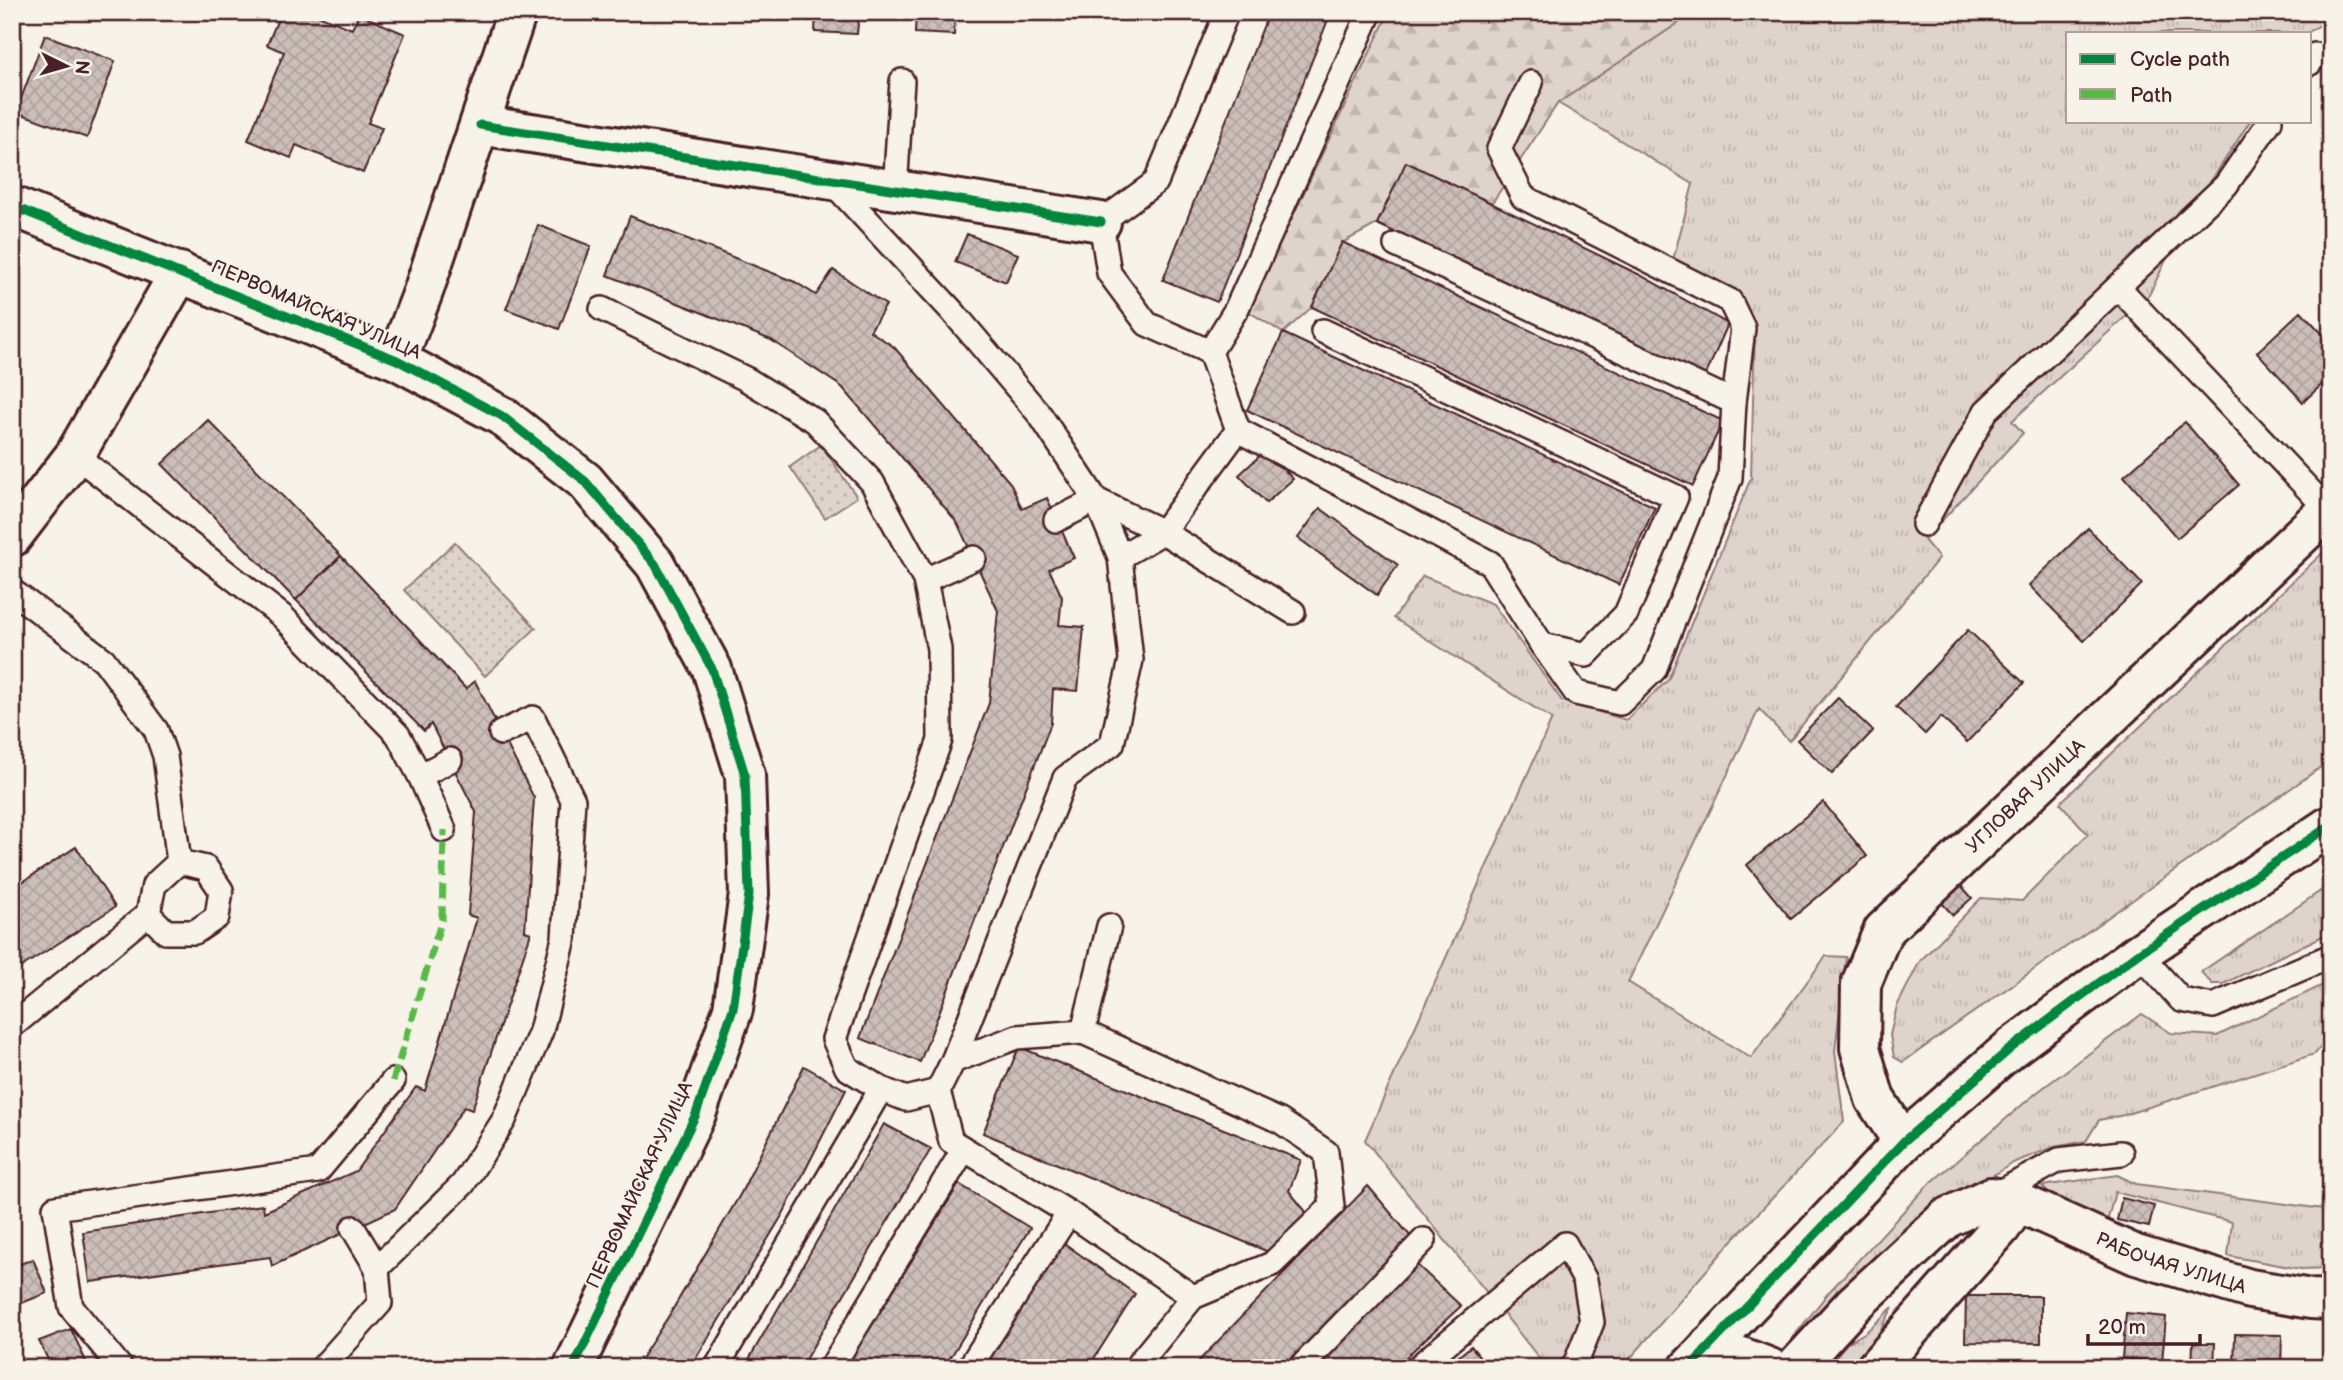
<svg xmlns="http://www.w3.org/2000/svg" width="2343" height="1380" font-family="'Balsamiq Sans',sans-serif">
<style>
.grass{fill:url(#grass-tufts);stroke:#947a7c;stroke-width:2}
.forest{fill:url(#forest-firs);stroke:#947a7c;stroke-width:2}
.park{fill:url(#park-dots);stroke:#947a7c;stroke-width:2}
.building{fill:url(#building-cross-hatch);stroke:#4a1f2b;stroke-width:2}
.lines{fill:none;stroke-linecap:round;stroke-linejoin:round}
.service-casing{stroke:#4a1f2b;stroke-width:28}
.minor-casing{stroke:#4a1f2b;stroke-width:44}
.tertiary-casing{stroke:#4a1f2b;stroke-width:44}
.service{stroke:#f7f3e8;stroke-width:23}
.minor{stroke:#f7f3e8;stroke-width:38}
.tertiary{stroke:#f7f3e8;stroke-width:38}
.quiet{stroke:#58b947;stroke-width:7;stroke-dasharray:14 7;stroke-linecap:butt}
.cycleway-casing{stroke:#f7f3e8;stroke-width:13}
.cycleway{stroke:#00873e;stroke-width:9}
.labels{text-anchor:middle;dominant-baseline:central;stroke-width:5;stroke-linejoin:round;paint-order:stroke}
.street-label{font-size:19px;fill:#4a1f2b;stroke:#f7f3e8}
</style>
<defs>
<pattern id="grass-tufts" width="24" height="20" patternUnits="userSpaceOnUse" patternTransform="scale(1.75)"><rect width="24" height="20" fill="#ded4cc"/><path d="M3 7l-1-3M5 7V3M7 7l1-3M15 17l-1-3M17 17v-4M19 17l1-3" fill="none" stroke="#c0b6af"/></pattern>
<pattern id="forest-firs" width="22" height="20" patternUnits="userSpaceOnUse" patternTransform="scale(1.75)"><rect width="22" height="20" fill="#ded4cc"/><path d="M5 1l3.5 6h-7zM16 11l3.5 6h-7z" fill="#c0b6af"/></pattern>
<pattern id="park-dots" width="8" height="8" patternUnits="userSpaceOnUse" patternTransform="scale(1.75)"><rect width="8" height="8" fill="#ded4cc"/><path d="M2 2h.1M6 6h.1" fill="none" stroke="#c0b6af" stroke-width="1.8" stroke-linecap="round"/></pattern>
<pattern id="building-cross-hatch" width="8" height="8" patternUnits="userSpaceOnUse" patternTransform="scale(1.75)"><rect width="8" height="8" fill="#ccbfb9"/><path d="M0 0l8 8M0 8l8-8" fill="none" stroke="#b1a49f"/></pattern>
</defs>
<rect width="100%" height="100%" fill="#f7f3e8"/>
<filter id="ink" filterUnits="userSpaceOnUse"><feTurbulence type="fractalNoise" baseFrequency=".0143" numOctaves="2"/><feDisplacementMap in="SourceGraphic" scale="14" xChannelSelector="R" yChannelSelector="G"/><feConvolveMatrix kernelMatrix="1 2 1 2 8 2 1 2 1" color-interpolation-filters="sRGB"/></filter>
<g filter="url(#ink)">
<g class="grass">
<path d="M1695,12H2331V18L2307,33H2068V121H2250L2185,221L2149,295L2012,421L2023,433L1924,540L1939,558L1789,741L1759,709L1628,982L1751,1058L1826,956L1846,957L1835,1051L1844,1122L1731,1242L1622,1368H1547L1365,1140L1552,719L1394,618L1423,576L1493,604L1562,701L1626,720L1668,680L1751,478L1755,328L1735,295L1672,264L1693,184L1558,103Z"/>
<path d="M2331,545V760L1903,1062L1894,1057L1890,1035L1897,1006L1920,961L1981,898L2022,901L2088,834L2060,803Z"/>
<path d="M2331,884V932L2223,984H2212L2201,972Z"/>
<path d="M2331,981V1034L2315,1054L2124,1115L2099,1120L2086,1141L2054,1147L2015,1162L1934,1211L1793,1344L1791,1343V1340L1829,1292L1926,1187L2035,1094L2142,1014L2171,1033L2217,1036Z"/>
<path d="M2117,1175L2136,1184L2331,1210V1268L2301,1269L2228,1256L2232,1222L2115,1192L2107,1222L2060,1208L2042,1186Z"/>
<path d="M1893,1307L1860,1368H1826L1847,1343L1866,1332Z"/>
</g>
<path class="forest" d="M1389,12H1695L1558,103L1492,203L1406,163L1377,224L1342,243L1312,307L1283,333L1248,311Z"/>
<g class="park">
<path d="M821,445L857,497L825,518L790,467Z"/>
<path d="M455,542L536,628L485,676L404,590Z"/>
</g>
<g class="building">
<path d="M281,12H311L352,29L359,14L405,34L368,123L382,128L363,173L296,145L291,158L248,140L284,52L267,45Z"/>
<path d="M816,12H859L857,34L815,32Z"/>
<path d="M916,12H955L954,35L915,33Z"/>
<path d="M1269,12H1331L1217,302L1163,280Z"/>
<path d="M45,35L115,61L87,138L16,112Z"/>
<path d="M1406,162L1640,275L1728,324L1705,377L1377,224Z"/>
<path d="M630,216L795,282L816,295L833,270L886,305L870,331L894,347L924,382L1011,484L1022,509L1047,498L1074,558L1049,569L1062,597L1059,625L1084,627L1078,691L1053,689L1051,723L920,1062L860,1038L989,703L998,611L957,522L842,387L771,340L607,275Z"/>
<path d="M538,225L591,246L559,329L506,309Z"/>
<path d="M967,234L1018,254L1006,282L955,262Z"/>
<path d="M1342,242L1723,421L1693,486L1312,307Z"/>
<path d="M2301,311L2331,343V376L2303,402L2257,352Z"/>
<path d="M1283,333L1655,507L1619,585L1247,410Z"/>
<path d="M208,420L341,556L296,600L162,464Z"/>
<path d="M2185,422L2239,485L2177,538L2124,476Z"/>
<path d="M1266,450L1293,479L1266,503L1239,475Z"/>
<path d="M1320,508L1398,565L1377,595L1298,538Z"/>
<path d="M2088,528L2142,584L2084,641L2029,585Z"/>
<path d="M341,556L466,689L475,681L534,798L525,931L531,933L472,1110L464,1107L395,1209L272,1266L270,1257L90,1282L83,1232L263,1205L264,1212L356,1171L416,1087L425,1091L477,918L468,915L476,812L431,724L424,731L296,600Z"/>
<path d="M1968,630L2024,683L1967,742L1941,717L1925,734L1896,707Z"/>
<path d="M1838,698L1873,731L1832,774L1797,740Z"/>
<path d="M1823,802L1867,856L1791,919L1747,865Z"/>
<path d="M76,847L115,907L12,973V889Z"/>
<path d="M1959,883L1972,898L1953,915L1940,901Z"/>
<path d="M1019,1047L1301,1160L1289,1191L1311,1218L1271,1253L983,1133Z"/>
<path d="M804,1066L846,1090L783,1214L690,1368H635L670,1314L741,1193Z"/>
<path d="M884,1124L931,1149L800,1368H744Z"/>
<path d="M959,1184L1030,1228L944,1368H845Z"/>
<path d="M1368,1186L1411,1237L1283,1368H1192Z"/>
<path d="M2122,1198L2154,1206L2149,1227L2117,1220Z"/>
<path d="M1061,1241L1135,1294L1088,1368H981Z"/>
<path d="M33,1259L47,1293L12,1307V1267Z"/>
<path d="M1415,1263L1461,1306L1394,1368H1307Z"/>
<path d="M1966,1296H2041V1343L1965,1342Z"/>
<path d="M2126,1313L2166,1317L2162,1362L2122,1358Z"/>
<path d="M71,1329L89,1368H52L39,1341Z"/>
<path d="M2235,1334L2282,1335L2281,1368H2234Z"/>
<path d="M2193,1343H2215L2214,1368H2192Z"/>
<path d="M1471,1346L1489,1368H1445Z"/>
</g>
<g class="lines">
<g class="service-casing">
<g id="service">
<path d="M1227,12L1156,182L1101,222L1109,273L1147,324L1210,352L1237,308L1370,12"/>
<path d="M2310,63L2315,55"/>
<path d="M1531,83L1499,149L1523,197L1730,301L1743,328L1734,402"/>
<path d="M895,190L902,81"/>
<path d="M1396,245L1734,402L1730,478L1654,670L1620,703L1576,693L1542,645"/>
<path d="M2118,287L2328,510"/>
<path d="M602,309L746,379L815,421L872,482L925,580L939,649L940,740L834,1039L847,1068L881,1089L906,1099L938,1091L953,1061L1065,778L1112,744L1131,660L1120,557L1096,500L1040,415L953,312L830,180"/>
<path d="M1210,352L1238,430L1490,563L1542,645L1586,655L1626,614L1676,497L1323,331"/>
<path d="M1238,430L1163,532L1293,612"/>
<path d="M75,455L282,616L398,735L420,776L450,760"/>
<path d="M1056,520L1096,500L1163,532L1120,557"/>
<path d="M1924,524L1986,411L2226,185L2270,121"/>
<path d="M925,580L974,558"/>
<path d="M12,591L104,660L156,730L165,756L179,862"/>
<path d="M420,776L444,830"/>
<path d="M2139,953L2181,1000L2213,1006L2331,956"/>
<path d="M12,1026L148,914L154,885L179,862L206,868L221,890L217,917L195,932H166L148,914"/>
<path d="M1083,1032L1109,926"/>
<path d="M953,1061L1017,1037L1083,1032L1280,1121L1326,1152L1332,1206L1272,1264L1193,1297L1135,1368"/>
<path d="M938,1091L951,1141L1069,1213L1193,1297"/>
<path d="M1991,1197L2059,1160L2121,1153"/>
<path d="M353,1228L377,1268"/>
<path d="M121,1368L71,1307L55,1208L318,1171L393,1081"/>
<path d="M322,1368L380,1303L377,1268L463,1184L504,1120L541,1031L564,938L573,800L533,718L501,733"/>
<path d="M716,1368L881,1089"/>
<path d="M831,1368L964,1149"/>
<path d="M969,1368L1069,1213"/>
<path d="M1300,1368L1424,1240"/>
<path d="M1417,1368L1565,1244L1585,1280L1592,1322L1575,1365L1572,1368"/>
</g>
</g>
<g class="minor-casing">
<g id="minor">
<path d="M480,125L1101,222"/>
<path d="M397,360L423,292L517,12"/>
<path d="M12,537L75,455L180,272"/>
<path id="s1" d="M1903,1142L1875,1099L1860,1048L1861,984L1883,931L2331,507"/>
<path d="M1710,1345L1770,1368"/>
<path id="s2" d="M1795,1368L1853,1305L1947,1218L1991,1197L2018,1202L2136,1255L2250,1289L2311,1299L2331,1300"/>
<path d="M1876,1368L2001,1227L2018,1202"/>
</g>
</g>
<g class="tertiary-casing">
<g id="tertiary">
<path d="M12,206L397,360L502,416L585,481L655,564L712,669L745,775L749,894L733,1009L696,1114L573,1368"/>
<path d="M1689,1368L1903,1142L2010,1049L2139,953L2331,825"/>
</g>
</g>
<use href="#service" class="service"/>
<use href="#minor" class="minor"/>
<use href="#tertiary" class="tertiary"/>
<path class="quiet" d="M393,1081L442,919L444,830"/>
<g class="cycleway-casing">
<g id="cycleway">
<path d="M480,125L1101,222"/>
<path d="M12,206L397,360L502,416L585,481L655,564L712,669L745,775L749,894L733,1009L696,1114L573,1368"/>
<path d="M1689,1368L1903,1142L2010,1049L2139,953L2331,825"/>
</g>
</g>
<use href="#cycleway" class="cycleway"/>
</g>
</g>
<g class="labels">
<g class="street-label">
<text transform="translate(316 310) rotate(23)">ПЕРВОМАЙСКАЯ УЛИЦА</text>
<text stroke="none"><textPath href="#s1" startOffset="422">УГЛОВАЯ УЛИЦА</textPath></text>
<text transform="translate(640 1185) rotate(-65)">ПЕРВОМАЙСКАЯ УЛИЦА</text>
<text stroke="none"><textPath href="#s2" startOffset="455">РАБОЧАЯ УЛИЦА</textPath></text>
</g>
</g>
<rect width="2343" height="1380" fill="none" stroke="#f7f3e8" stroke-width="42"/>
<rect x="21" y="21" width="2301" height="1338" fill="none" stroke="#4a1f2b" stroke-width="2.5" filter="url(#ink)"/>
<rect x="2066" y="32" width="245" height="91" fill="#f7f3e8" stroke="#b29e9c" stroke-width="2"/>
<rect x="2080" y="54" width="35" height="10" fill="#00873e" stroke="#b29e9c" stroke-width="2"/>
<text x="2130" y="66" font-size="21" fill="#4a1f2b">Cycle path</text>
<rect x="2080" y="89" width="35" height="10" fill="#58b947" stroke="#b29e9c" stroke-width="2"/>
<text x="2130" y="102" font-size="21" fill="#4a1f2b">Path</text>
<g transform="translate(66 66) rotate(95)" stroke="#f7f3e8" stroke-width="5" paint-order="stroke">
<path d="M0-5L12 26L0 18L-12 26Z" fill="#4a1f2b"/>
<text y="-10" font-size="19" font-weight="bold" text-anchor="middle" fill="#4a1f2b">N</text>
</g>
<path d="M2088 1334v10h112v-10" fill="none" stroke="#4a1f2b" stroke-width="3.5"/>
<text x="2098" y="1334" font-size="21" fill="#4a1f2b" stroke="#f7f3e8" stroke-width="5" paint-order="stroke">20 m</text>
</svg>
